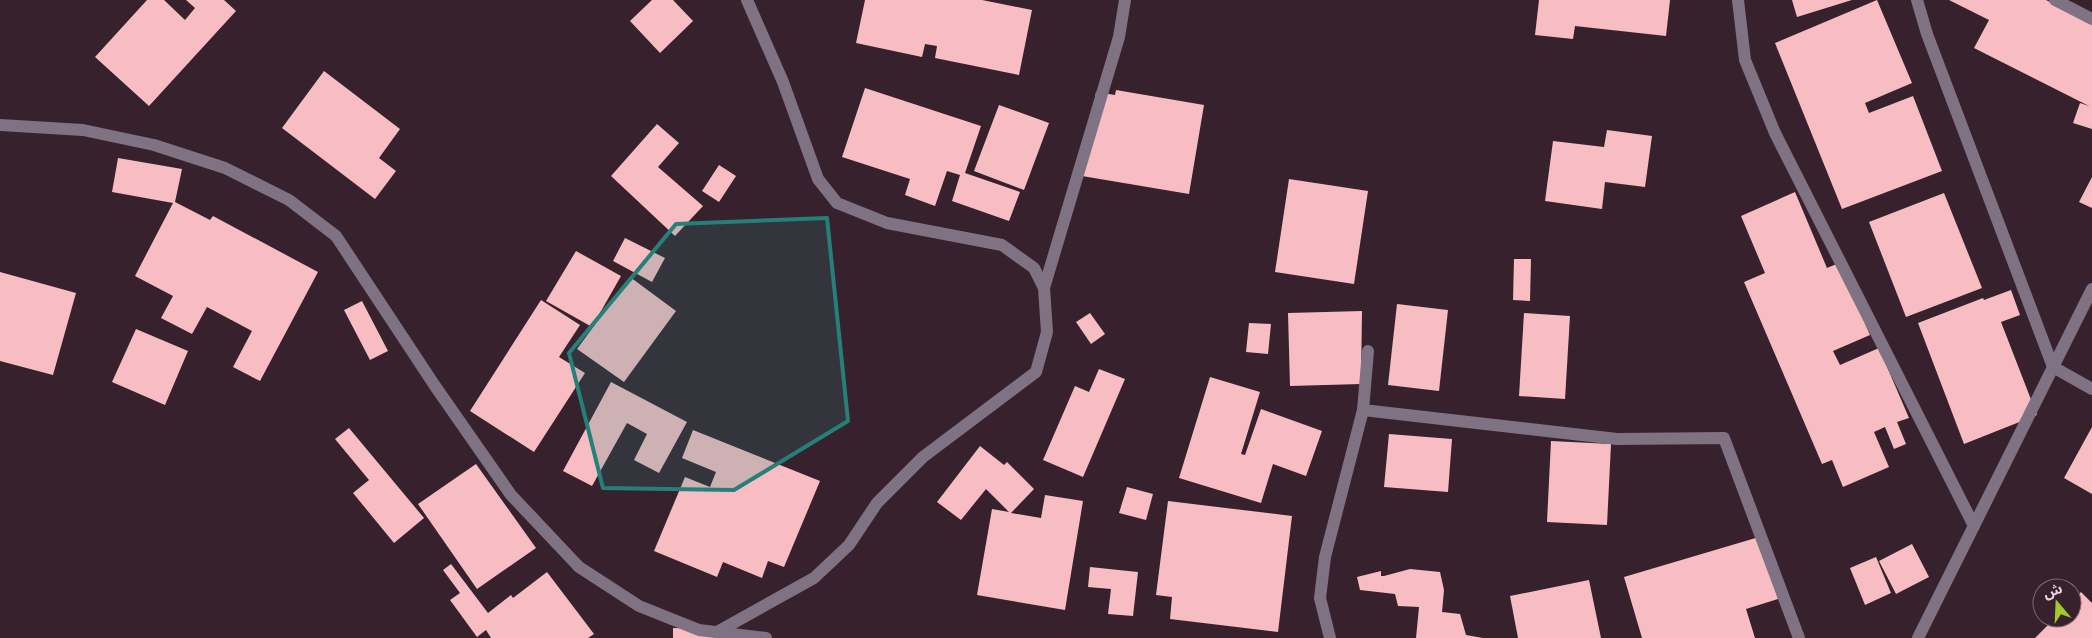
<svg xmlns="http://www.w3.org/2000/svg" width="2092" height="638" font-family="Montserrat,'Noto Sans Arabic',sans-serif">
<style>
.building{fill:#f8bdc2}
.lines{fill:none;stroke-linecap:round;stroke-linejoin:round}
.minor{stroke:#7f7283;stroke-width:12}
.marked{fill:#248079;fill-opacity:0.2;stroke:#248079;stroke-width:4;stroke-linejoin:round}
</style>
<rect width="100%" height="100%" fill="#37212d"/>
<g class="building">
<path d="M147,0H164L185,20L195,8L186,0H224L236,11L149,106L95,57Z"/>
<path d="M652,0H673L693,21L660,53L630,21Z"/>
<path d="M865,0H982L1032,10L1019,75L935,58L937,46L925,44L922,57L856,43Z"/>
<path d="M1539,0H1670L1666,36L1575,26L1573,39L1535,35Z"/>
<path d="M1792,0H1852L1797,17Z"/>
<path d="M1877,0L1912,83L1865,103L1869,113L1913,96L1942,171L1842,209L1775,43Z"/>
<path d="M1949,0H2046L2092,23V129L2073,123L2080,103L2089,106L1974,48L1989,20Z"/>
<path d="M324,71L400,129L379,158L396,171L375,199L282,128Z"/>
<path d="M865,88L981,126L965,173L1020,192L1009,221L952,201L960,175L947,171L935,206L905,195L910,179L842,157Z"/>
<path d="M1116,90L1204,105L1189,194L1082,176L1096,92L1115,95Z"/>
<path d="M999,105L1049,123L1024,190L974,171Z"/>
<path d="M657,124L679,143L658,167L703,206L675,236L611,176Z"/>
<path d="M1607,130L1652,136L1645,187L1605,182L1602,209L1545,201L1553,141L1604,147Z"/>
<path d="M118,158L182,169L175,202L210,220L213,216L318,272L260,381L233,367L252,331L207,307L192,334L161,318L173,296L135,276L173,203L112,192Z"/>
<path d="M719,165L736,176L719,202L702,191Z"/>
<path d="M2092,177V208L2079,202Z"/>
<path d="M1289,179L1368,191L1354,284L1275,272Z"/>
<path d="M1795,192L1827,268L1839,263L1870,335L1833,351L1840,365L1879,348L1909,418L1897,422L1906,444L1894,449L1885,427L1874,432L1889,467L1843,487L1832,460L1822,464L1744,282L1765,273L1741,216Z"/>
<path d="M1944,193L1982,288L1906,317L1869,222Z"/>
<path d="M625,238L665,258L652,282L613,261Z"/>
<path d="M576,251L621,276L592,327L546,301Z"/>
<path d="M1514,259H1531L1530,301L1513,300Z"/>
<path d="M0,272L76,293L53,375L0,361Z"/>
<path d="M630,277L676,311L624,382L577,349Z"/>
<path d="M2011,290L2020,315L2001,322L2037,415L1964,444L1918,323L1983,298L1984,300Z"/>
<path d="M541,300L580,325L559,357L585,373L534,452L470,411Z"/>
<path d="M362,301L388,351L370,360L344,310Z"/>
<path d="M1397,304L1448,310L1439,391L1388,385Z"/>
<path d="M1362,311L1361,384L1290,386L1288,313Z"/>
<path d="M1090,313L1105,334L1091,344L1076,322Z"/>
<path d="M1524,313L1570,316L1565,399L1519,396Z"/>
<path d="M1249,323L1271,324L1268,354L1246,352Z"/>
<path d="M136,329L188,351L165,405L112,382Z"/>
<path d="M1099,369L1125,379L1083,477L1043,460L1075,386L1089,392Z"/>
<path d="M1210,377L1260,392L1241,454L1245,455L1261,409L1322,431L1306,476L1273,464L1261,503L1179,478Z"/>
<path d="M611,382L687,422L659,473L634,460L647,434L627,423L592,486L563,471Z"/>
<path d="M2092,427V494L2064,478Z"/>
<path d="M349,428L424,518L394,543L353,493L369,480L335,439Z"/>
<path d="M693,430L820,481L784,567L768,561L762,578L723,562L717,577L654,551L685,477L710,487L716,472L682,458Z"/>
<path d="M1389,434L1452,439L1448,492L1384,487Z"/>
<path d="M1551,441L1611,444L1607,525L1547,522Z"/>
<path d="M980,446L1004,465L1007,462L1034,489L1011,513L1041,518L1045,495L1083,501L1065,610L977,595L992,509L1009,512L986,489L961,520L937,502Z"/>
<path d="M476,464L536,548L477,589L418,504Z"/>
<path d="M1127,487L1153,494L1146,520L1119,513Z"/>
<path d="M1168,501L1292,516L1278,632L1170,619L1172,597L1156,595Z"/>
<path d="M1759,537L1778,599L1746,609L1755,638H1642L1624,577Z"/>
<path d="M1912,544L1929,577L1896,594L1879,561Z"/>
<path d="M1876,557L1891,593L1865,605L1850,568Z"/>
<path d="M451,564L488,613L511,595L513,598L547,572L594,634L588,638H491L486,630L477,637L450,600L460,593L443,570Z"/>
<path d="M1090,567L1138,572L1133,616L1108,614L1111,589L1088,587Z"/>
<path d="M1410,569L1440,572L1444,590L1442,612L1460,614L1466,635L1483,638H1416L1419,607L1398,606L1395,594L1360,590L1357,577L1381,571V576H1384Z"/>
<path d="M1589,580L1601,638H1518L1510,596Z"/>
<path d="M2081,592L2092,603V638H2035L2055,618H2072V602Z"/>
<path d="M673,628L719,629L718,638H673Z"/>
</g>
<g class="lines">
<g class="minor">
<path d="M1738,0L1745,60L1775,133L1974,526"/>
<path d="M1917,0L1927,34L2053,367L2092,389"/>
<path d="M2055,0L2092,19"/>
<path d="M0,125L83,130L154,145L225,168L289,200L336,236L435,386L511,495L579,567L639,606L699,630L766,638"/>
<path d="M1044,288L1119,37L1125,0"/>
<path d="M1363,410L1617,439L1724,438L1799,638"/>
<path d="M717,632L814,578L849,545L877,503L923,457L1036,372L1047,332L1044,288L1034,268L1002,245L887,223L837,203L818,179L783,82L747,0"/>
<path d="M1330,638L1320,598L1325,557L1363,410L1368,351"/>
<path d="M1918,638L2092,289"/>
</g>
</g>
<path class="marked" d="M827,218L848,421L734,490L603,488L569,353L676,224Z"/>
<g transform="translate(2057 603) rotate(341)"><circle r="24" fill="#37212d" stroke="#7c6973"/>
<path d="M0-4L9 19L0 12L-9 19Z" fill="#a3c927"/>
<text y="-8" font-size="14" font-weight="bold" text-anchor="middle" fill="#e4d5dc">ش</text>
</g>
</svg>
